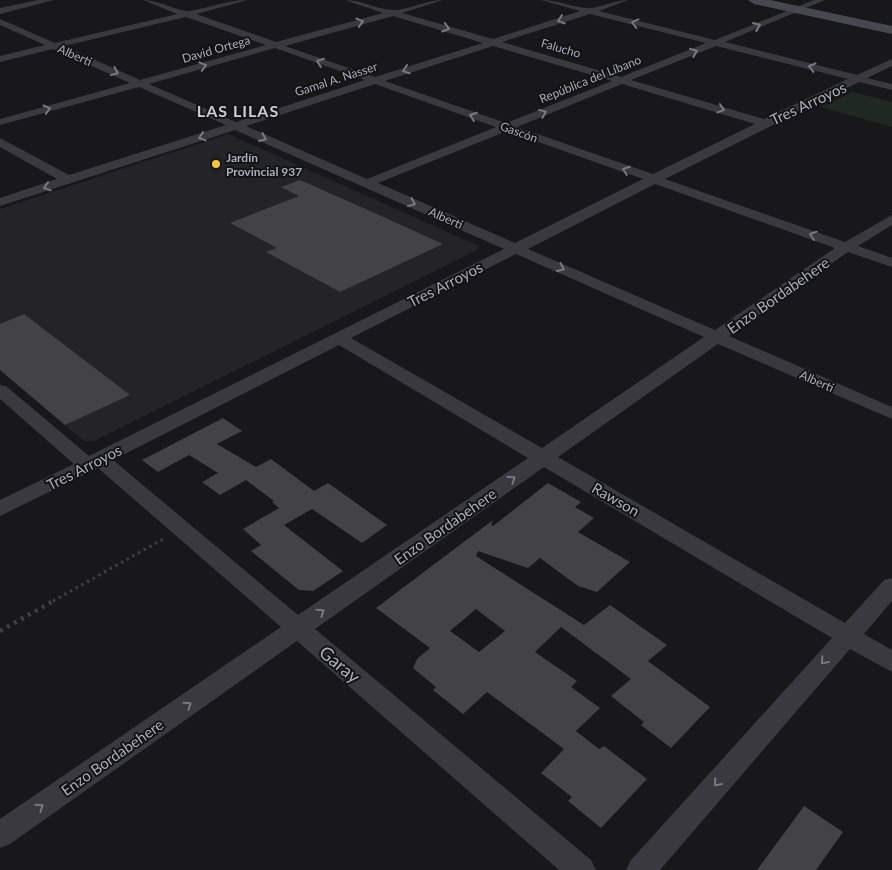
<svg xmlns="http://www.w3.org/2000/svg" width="892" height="870" font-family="Lato,sans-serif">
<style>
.built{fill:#242427}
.green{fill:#1f2821}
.building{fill:#424247;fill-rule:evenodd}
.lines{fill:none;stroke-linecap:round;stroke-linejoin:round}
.path-far1{stroke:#3f4046;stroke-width:3;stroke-dasharray:2.5 4;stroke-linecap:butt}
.path{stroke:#3f4046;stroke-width:4.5;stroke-dasharray:3 5;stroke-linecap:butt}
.minor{fill:#39393f;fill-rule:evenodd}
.secondary{fill:#47484f;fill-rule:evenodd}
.oneway{stroke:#777983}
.poi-dot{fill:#f4c536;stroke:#131315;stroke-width:2}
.labels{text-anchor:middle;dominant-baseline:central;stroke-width:4;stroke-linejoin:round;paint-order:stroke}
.far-street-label{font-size:12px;fill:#aaadba;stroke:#131315}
.far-poi-label{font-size:12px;font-weight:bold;fill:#aaadba;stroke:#131315;text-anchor:start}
.street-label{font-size:15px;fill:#aaadba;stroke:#131315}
.far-district-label{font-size:16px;font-weight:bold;letter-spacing:1px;fill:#cbcdd6;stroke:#131315}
.near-street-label{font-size:18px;fill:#aaadba;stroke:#131315}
</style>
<rect width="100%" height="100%" fill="#18181a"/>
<path class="built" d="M228,134L479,246V249L94,441H84L0,370V209Z"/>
<path class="green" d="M853,92L892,102V127L821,107Z"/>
<g class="building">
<path d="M300,180L368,210L443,244L340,292L266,252L277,248L230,223L299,196L281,187Z"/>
<path d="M24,314L130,395L65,425L0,370V324Z"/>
<path d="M223,418L242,431L217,444L256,467L271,459L314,491L328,483L387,525L362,543L312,509L284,525L343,571L313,591L299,590L251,551L261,545L243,529L279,508L272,502L274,501L246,480L220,495L202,482L218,473L189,455L158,472L142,460Z"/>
<path d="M548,483L581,502L575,507L594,518L578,532L630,562L597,592L578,586L540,558L528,568L478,551L476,556L584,625L610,605L667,645L648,661L710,707L671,748L641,725L644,722L611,696L631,679L561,627L535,652L577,681L571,687L600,708L576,731L599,749L604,746L647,779L601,828L568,801L572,797L541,773L564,749L487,692L463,714L433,690L436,687L413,668L417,659L430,648L376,608L493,520L491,525L493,526ZM476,609L505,631L479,652L450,631Z"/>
<path d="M804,806L843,832L816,870H757Z"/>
</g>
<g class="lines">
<path class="path-far1" d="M53,601L165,538"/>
<path class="path" d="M0,631L55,600"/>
<g class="minor">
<path d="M38,0H54L0,14V8Z"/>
<path d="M143,0C159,0 178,12 189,11C209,8 227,0 248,0L196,14L276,42L383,13L345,0C362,0 376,9 392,10C406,11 426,0 443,0L402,13L493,39L580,11L541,0C558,0 574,8 589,8C601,8 614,0 628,0L599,11L715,40L814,0H825L725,42L857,75L892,59V66L867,78L892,84V90L859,82L665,179L845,242L892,215V225L858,246L892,258V267L848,252L729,336L892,407V419L718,344L558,457L845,623L884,580L892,578V601L864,634L892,650V672L850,649L660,870H626L631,860L832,638L544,467L315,629L591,860L596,870H559L297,641L10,844L0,848V819L281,627L98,468L0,516V500L74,464L0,399V385L6,386L89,456L504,249L235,130L0,206V198L57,179L0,147V138L69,175L226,125L139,87L0,125V119L130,83L53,49L0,62V56L45,45L0,25V19L55,43L177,14ZM590,14L706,43L621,77L502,42ZM393,16L483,43L375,77L285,46ZM186,17L266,45L140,80L64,46ZM493,46L612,81L506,123L385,81ZM716,46L848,79L764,119L631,80ZM275,48L365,80L236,122L149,84ZM375,84L496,127L367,179L246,126ZM622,84L755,124L653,174L517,127ZM507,131L643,179L515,243L378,183ZM655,184L835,248L715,330L528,249ZM516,254L704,337L542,448L351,338ZM339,345L528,458L298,615L113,460Z"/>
</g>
<path class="secondary" d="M748,0H770L892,26V34L754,4Z"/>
</g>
<defs><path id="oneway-chevron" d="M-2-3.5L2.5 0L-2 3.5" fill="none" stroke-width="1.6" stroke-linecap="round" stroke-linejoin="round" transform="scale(1.25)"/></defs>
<g class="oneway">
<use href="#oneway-chevron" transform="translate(561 20) rotate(162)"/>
<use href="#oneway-chevron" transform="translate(360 22) rotate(-16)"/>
<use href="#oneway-chevron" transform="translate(635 23) rotate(-166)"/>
<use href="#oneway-chevron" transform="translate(757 26) rotate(-23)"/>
<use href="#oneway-chevron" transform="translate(446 28) rotate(16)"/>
<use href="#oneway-chevron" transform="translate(694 52) rotate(-22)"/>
<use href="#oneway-chevron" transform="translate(320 62) rotate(-160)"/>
<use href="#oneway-chevron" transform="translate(203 66) rotate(-16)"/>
<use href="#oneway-chevron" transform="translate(812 67) rotate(-166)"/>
<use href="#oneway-chevron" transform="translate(406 70) rotate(162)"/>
<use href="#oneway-chevron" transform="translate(115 72) rotate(24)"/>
<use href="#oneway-chevron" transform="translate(47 109) rotate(-16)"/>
<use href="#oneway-chevron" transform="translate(721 109) rotate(17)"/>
<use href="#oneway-chevron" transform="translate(543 113) rotate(-22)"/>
<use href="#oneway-chevron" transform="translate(473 116) rotate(-160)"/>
<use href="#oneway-chevron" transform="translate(202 137) rotate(162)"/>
<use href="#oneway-chevron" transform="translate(263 138) rotate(24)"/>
<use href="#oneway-chevron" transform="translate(626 170) rotate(-160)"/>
<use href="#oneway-chevron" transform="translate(47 187) rotate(162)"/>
<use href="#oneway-chevron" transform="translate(412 203) rotate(24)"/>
<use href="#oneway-chevron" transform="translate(813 235) rotate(-161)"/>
<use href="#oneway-chevron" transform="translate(561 268) rotate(24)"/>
<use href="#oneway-chevron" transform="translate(512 479) rotate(-35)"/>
<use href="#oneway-chevron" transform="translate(321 612) rotate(-35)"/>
<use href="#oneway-chevron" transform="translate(824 661) rotate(131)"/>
<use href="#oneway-chevron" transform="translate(188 705) rotate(-35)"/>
<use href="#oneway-chevron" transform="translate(717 783) rotate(131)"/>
<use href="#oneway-chevron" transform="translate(40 807) rotate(-35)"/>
</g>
<circle class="poi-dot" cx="216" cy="164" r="5"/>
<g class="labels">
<g class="far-street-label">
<text transform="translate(561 48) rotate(16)">Falucho</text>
<text transform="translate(216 49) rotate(-16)">David Ortega</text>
<text transform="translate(75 55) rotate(24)">Alberti</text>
<text transform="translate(336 79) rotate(-18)">Gamal A. Nasser</text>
<text transform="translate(590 79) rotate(-22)">República del Líbano</text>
<text transform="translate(519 132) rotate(20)">Gascón</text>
<text transform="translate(446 218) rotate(24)">Alberti</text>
<text transform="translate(817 381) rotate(24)">Alberti</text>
</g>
<g class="far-poi-label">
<text x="226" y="157">Jardín<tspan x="226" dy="14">Provincial 937</tspan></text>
</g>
<g class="street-label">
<text transform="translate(808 103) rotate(-25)">Tres Arroyos</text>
<text transform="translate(445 284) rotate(-27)">Tres Arroyos</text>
<text transform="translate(778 295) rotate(-35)">Enzo Bordabehere</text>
<text transform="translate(84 467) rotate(-27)">Tres Arroyos</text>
<text transform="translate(616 499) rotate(30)">Rawson</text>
<text transform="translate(445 526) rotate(-35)">Enzo Bordabehere</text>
<text transform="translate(112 757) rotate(-35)">Enzo Bordabehere</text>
</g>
<g class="far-district-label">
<text x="238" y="110">LAS LILAS</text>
</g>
<g class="near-street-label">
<text transform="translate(340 664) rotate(40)">Garay</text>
</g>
</g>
</svg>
